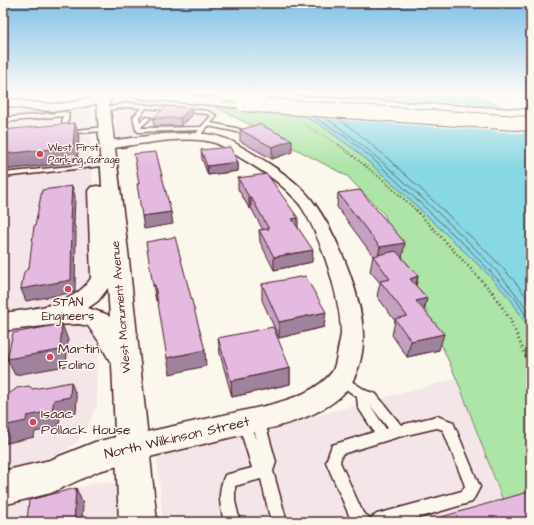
<svg xmlns="http://www.w3.org/2000/svg" width="534" height="525" font-family="'Architects Daughter',sans-serif">
<style>
.built{fill:#f4e5e8}
.green{fill:#ade4a7;stroke:#7c8269}
.water{fill:#88d7e4;stroke:#6f8d9a}
.pier{fill:#fbf7ec}
.lines{fill:none;stroke-linecap:round;stroke-linejoin:round}
.shore{stroke:#636975;stroke-width:1}
.service-casing{stroke:#4a1f2b;stroke-width:3}
.minor-casing{stroke:#4a1f2b;stroke-width:3}
.tertiary-casing{stroke:#4a1f2b;stroke-width:3}
.secondary-casing{stroke:#4a1f2b;stroke-width:3}
.motorway-casing{stroke:#4a1f2b;stroke-width:3}
.path-far3{stroke:#4a1f2b;stroke-width:1.5;stroke-dasharray:0.5 2;stroke-linecap:butt}
.path-far2{stroke:#4a1f2b;stroke-width:2;stroke-dasharray:1 2.5;stroke-linecap:butt}
.path-far1{stroke:#4a1f2b;stroke-width:2.5;stroke-dasharray:1 3;stroke-linecap:butt}
.path{stroke:#4a1f2b;stroke-width:3;stroke-dasharray:1 3.5;stroke-linecap:butt}
.service{fill:#fbf7ec;fill-rule:evenodd}
.minor{fill:#fbf7ec;fill-rule:evenodd}
.tertiary{fill:#fbf7ec;fill-rule:evenodd}
.secondary{fill:#fbf7ec;fill-rule:evenodd}
.motorway{fill:#fbf7ec;fill-rule:evenodd}
.motorway-bridge-casing{stroke:#4a1f2b;stroke-width:16;stroke-linecap:butt}
.motorway-bridge{stroke:#fbf7ec;stroke-width:14}
.wall{fill:#c4a0c1;stroke:#4a1f2b}
.shaded-wall{fill:#a0829d;stroke:#4a1f2b}
.building{fill:#e4bae0;stroke:#4a1f2b}
.poi-dot{fill:#d1495b;stroke:#fbf7ec;stroke-width:1.5}
.labels{text-anchor:middle;dominant-baseline:central;stroke-width:3;stroke-linejoin:round;paint-order:stroke}
.far-poi-label{font-size:10px;fill:#4a1f2b;stroke:#fbf7ec;text-anchor:start}
.poi-label{font-size:12px;fill:#4a1f2b;stroke:#fbf7ec}
.street-label{font-size:12px;fill:#4a1f2b;stroke:#fbf7ec}
.near-poi-label{font-size:14px;fill:#4a1f2b;stroke:#fbf7ec;text-anchor:start}
.near-street-label{font-size:14px;fill:#4a1f2b;stroke:#fbf7ec}
</style>
<rect width="100%" height="100%" fill="#fbf7ec"/>
<filter id="ink" filterUnits="userSpaceOnUse"><feTurbulence type="fractalNoise" baseFrequency=".025" numOctaves="2"/><feDisplacementMap in="SourceGraphic" scale="8" xChannelSelector="R" yChannelSelector="G"/><feConvolveMatrix kernelMatrix="1 2 1 2 8 2 1 2 1" color-interpolation-filters="sRGB"/></filter>
<g filter="url(#ink)">
<g class="built">
<path d="M117,100L223,110L202,134L121,139L117,137L115,116Z"/>
<path d="M3,102L90,105L96,279L69,302L3,313Z"/>
<path d="M90,323L96,331L97,405L88,425L76,443L50,461L3,472V332L47,324Z"/>
<path d="M456,379L510,522H163L157,457Z"/>
<path d="M101,482L118,484L119,522H3V505Z"/>
</g>
<path class="green" d="M191,94H261L319,124L354,149L403,193L486,272L512,301L531,332V522H511L460,387L384,214L347,176Z"/>
<path class="water" d="M261,94H473L531,120V332L512,301L486,272L403,193L354,149L319,124Z"/>
<path class="pier" d="M259,94H305L506,106L531,117V134L302,117Z"/>
<g class="lines">
<g class="shore">
<path d="M314,117L343,135L371,157L470,250L515,298L531,324"/>
<path d="M326,118C366,146 402,179 437,212C471,244 505,276 531,315"/>
<path d="M338,118C378,147 412,181 448,215C477,243 508,269 531,303"/>
</g>
<g class="service-casing">
<g id="service">
<path d="M128,103L208,111L217,116L211,123L236,128L249,133L246,135L233,131L208,126L198,138L196,139L193,137L199,130L139,132L136,130L133,117L141,108L128,107L103,111L100,109ZM146,108L207,114L211,116L201,127L142,128L141,127L151,118L146,117L140,122L139,117Z"/>
<path d="M66,112L69,114L66,131L105,127L108,129L105,131L61,134L63,116L3,122V118Z"/>
<path d="M109,162L111,163V165L3,177V173Z"/>
<path d="M340,374L367,391L376,394L401,425L437,416L453,422L480,487L472,502L404,522H352L326,462L332,445L374,432L358,407L357,397L336,382L334,379L336,376ZM370,405L388,428L386,429ZM437,428L443,430L465,486L462,491L377,514L372,517L370,519L369,517L363,513L340,462L342,454L398,437Z"/>
<path d="M258,414L263,415L264,419L276,462L273,471L287,522H271L261,479L235,486V501L240,522H224C220,505 217,492 225,475L252,468L238,422L239,418L244,416L249,418L257,442L252,419L253,415Z"/>
</g>
</g>
<g class="minor-casing">
<path id="minor" d="M193,133C204,134 214,134 223,138C232,140 239,146 247,150C268,163 289,175 306,193C333,223 362,293 363,334C364,354 358,378 344,393C316,422 262,430 224,439C194,446 163,454 133,461L123,457L119,448L123,439L133,435L269,405C292,399 317,391 332,372C335,367 336,360 337,355C338,348 340,341 341,334C341,299 320,233 300,205C284,184 261,170 239,157C231,152 224,146 215,143C187,134 137,145 107,149L102,148L101,145L102,142L107,141L164,134Z"/>
</g>
<g class="tertiary-casing">
<path id="tertiary" d="M133,433L145,437L150,448L145,459L99,471L51,493L3,505V471L50,460L95,442Z"/>
</g>
<g class="secondary-casing">
<path id="secondary" d="M97,94H113L109,103L111,117L128,251L157,522H119L112,365L98,340L88,326L79,324L52,325L3,331V313C32,309 74,306 91,278L88,191L91,187L97,186L102,187L97,103C65,114 35,112 3,105V97C34,104 67,109 97,94ZM108,288L110,317L106,314L88,308L98,301Z"/>
</g>
<g class="motorway-casing">
<g id="motorway">
<path d="M131,94H175L243,100L247,101L249,104L247,107L243,108L137,98L133,97Z"/>
<path d="M277,95L531,110V118L273,102L271,99L273,96Z"/>
</g>
</g>
<g class="path-far3">
<path d="M494,94L510,100"/>
<path d="M517,94L531,99"/>
<path d="M303,123L340,146"/>
</g>
<path class="path-far2" d="M339,145L383,180L417,211"/>
<path class="path-far1" d="M416,210L493,293"/>
<path class="path" d="M492,292L510,319L531,368"/>
<use href="#service" class="service"/>
<use href="#minor" class="minor"/>
<use href="#tertiary" class="tertiary"/>
<use href="#secondary" class="secondary"/>
<use href="#motorway" class="motorway"/>
<g class="motorway-bridge-casing">
<g id="motorway-bridge">
<path d="M223,94L260,97"/>
<path d="M243,104L531,124"/>
</g>
</g>
<use href="#motorway-bridge" class="motorway-bridge"/>
</g>
<g class="wall">
<path d="M192,116L181,126H154L153,118Z"/>
<path d="M240,130L292,152L272,159L240,141Z"/>
<path d="M201,150L238,162V171L208,175L202,159Z"/>
<path d="M238,178L298,227L312,262L274,270L260,242L259,230H263L251,208H249L238,189Z"/>
<path d="M338,193L402,258L418,276L416,286L427,298L424,310L439,350L407,357L392,335L395,321L377,296L380,283L370,271L373,256L337,207Z"/>
<path d="M262,284L324,327L279,338L262,300Z"/>
<path d="M218,338L290,368V384L232,397L220,354Z"/>
</g>
<g class="shaded-wall">
<path d="M191,108L192,116L181,126L180,118Z"/>
<path d="M75,123L79,137L77,162L3,170V154Z"/>
<path d="M292,140V152L272,159V147Z"/>
<path d="M238,162V171L208,175L207,166Z"/>
<path d="M72,186L75,196L74,224L76,231L75,292L26,301L21,289Z"/>
<rect x="249" y="197" width="2" height="11"/>
<path d="M171,212L173,224L144,229L142,216Z"/>
<path d="M298,218V230L292,219Z"/>
<path d="M405,243L402,258L377,262L380,247Z"/>
<path d="M313,250L312,262L274,270V257Z"/>
<path d="M418,276L414,291L410,279Z"/>
<path d="M153,285H155L158,301H156Z"/>
<path d="M427,298L423,314L416,301Z"/>
<path d="M326,312L324,327L279,338V322Z"/>
<path d="M62,324L68,340L66,366L15,375L7,359Z"/>
<path d="M444,334L439,350L407,357L411,341Z"/>
<path d="M205,350L206,366L170,374L167,358Z"/>
<path d="M290,368V384L232,397L231,381Z"/>
<path d="M71,382L77,398L76,413L60,416L59,427L35,432L34,437L3,444V426L27,416Z"/>
<path d="M76,488L83,504L82,522H74Z"/>
</g>
<g class="building">
<path d="M167,106L191,108L180,118H153Z"/>
<path d="M75,123L73,147L3,154V130Z"/>
<path d="M259,124L292,140L272,147L240,130Z"/>
<path d="M230,147L238,162L207,166L201,150Z"/>
<path d="M156,152L171,212L142,216L137,184H139L134,154Z"/>
<path d="M267,174L298,218L292,219L313,250L274,257L259,230L269,229L251,197H249L238,178Z"/>
<path d="M72,186L70,220H72L71,280L21,289L24,272L29,268L34,226H35L42,190Z"/>
<path d="M360,190L405,243L380,247L338,193Z"/>
<path d="M175,237L205,350L167,358L155,285H153L146,242Z"/>
<path d="M396,251L418,276L410,279L427,298L416,301L444,334L411,341L395,319L407,316L380,281L390,279L373,256Z"/>
<path d="M305,276L326,312L279,322L262,284Z"/>
<path d="M62,324L60,350L7,359L13,333Z"/>
<path d="M273,327L290,368L231,381L218,338Z"/>
<path d="M71,382L70,397L54,400L52,411L27,416L26,421L3,426V395L9,394L17,388L29,386L33,389Z"/>
<path d="M76,488L74,522H27L29,500Z"/>
<path d="M528,492L531,496V522H424Z"/>
</g>
</g>
<linearGradient id="sky" x2="0" y2="1"><stop stop-color="#81c2e6"/><stop offset="0.56" stop-color="#fdfbf6"/><stop offset="1" stop-color="#fdfbf6" stop-opacity="0"/></linearGradient>
<rect width="534" height="167" fill="url(#sky)"/>
<g class="poi-dot">
<circle cx="40" cy="154" r="4"/>
<circle cx="68" cy="289" r="4"/>
<circle cx="50" cy="357" r="4"/>
<circle cx="33" cy="422" r="4"/>
</g>
<g class="labels">
<g class="far-poi-label">
<text x="48" y="148">West First<tspan x="48" dy="12">Parking Garage</tspan></text>
</g>
<g class="poi-label">
<text x="68" y="302">STAN<tspan x="68" dy="14">Engineers</tspan></text>
</g>
<g class="street-label">
<text transform="translate(121 307) rotate(-95)">West Monument Avenue</text>
</g>
<g class="near-poi-label">
<text x="58" y="349">Martin<tspan x="58" dy="16">Folino</tspan></text>
<text x="41" y="414">Isaac<tspan x="41" dy="16">Pollack House</tspan></text>
</g>
<g class="near-street-label">
<text transform="translate(177 438) rotate(-13)">North Wilkinson Street</text>
</g>
</g>
<rect width="534" height="525" fill="none" stroke="#fbf7ec" stroke-width="16"/>
<rect x="8" y="8" width="518" height="509" fill="none" stroke="#4a1f2b" stroke-width="1.5" filter="url(#ink)"/>
</svg>
